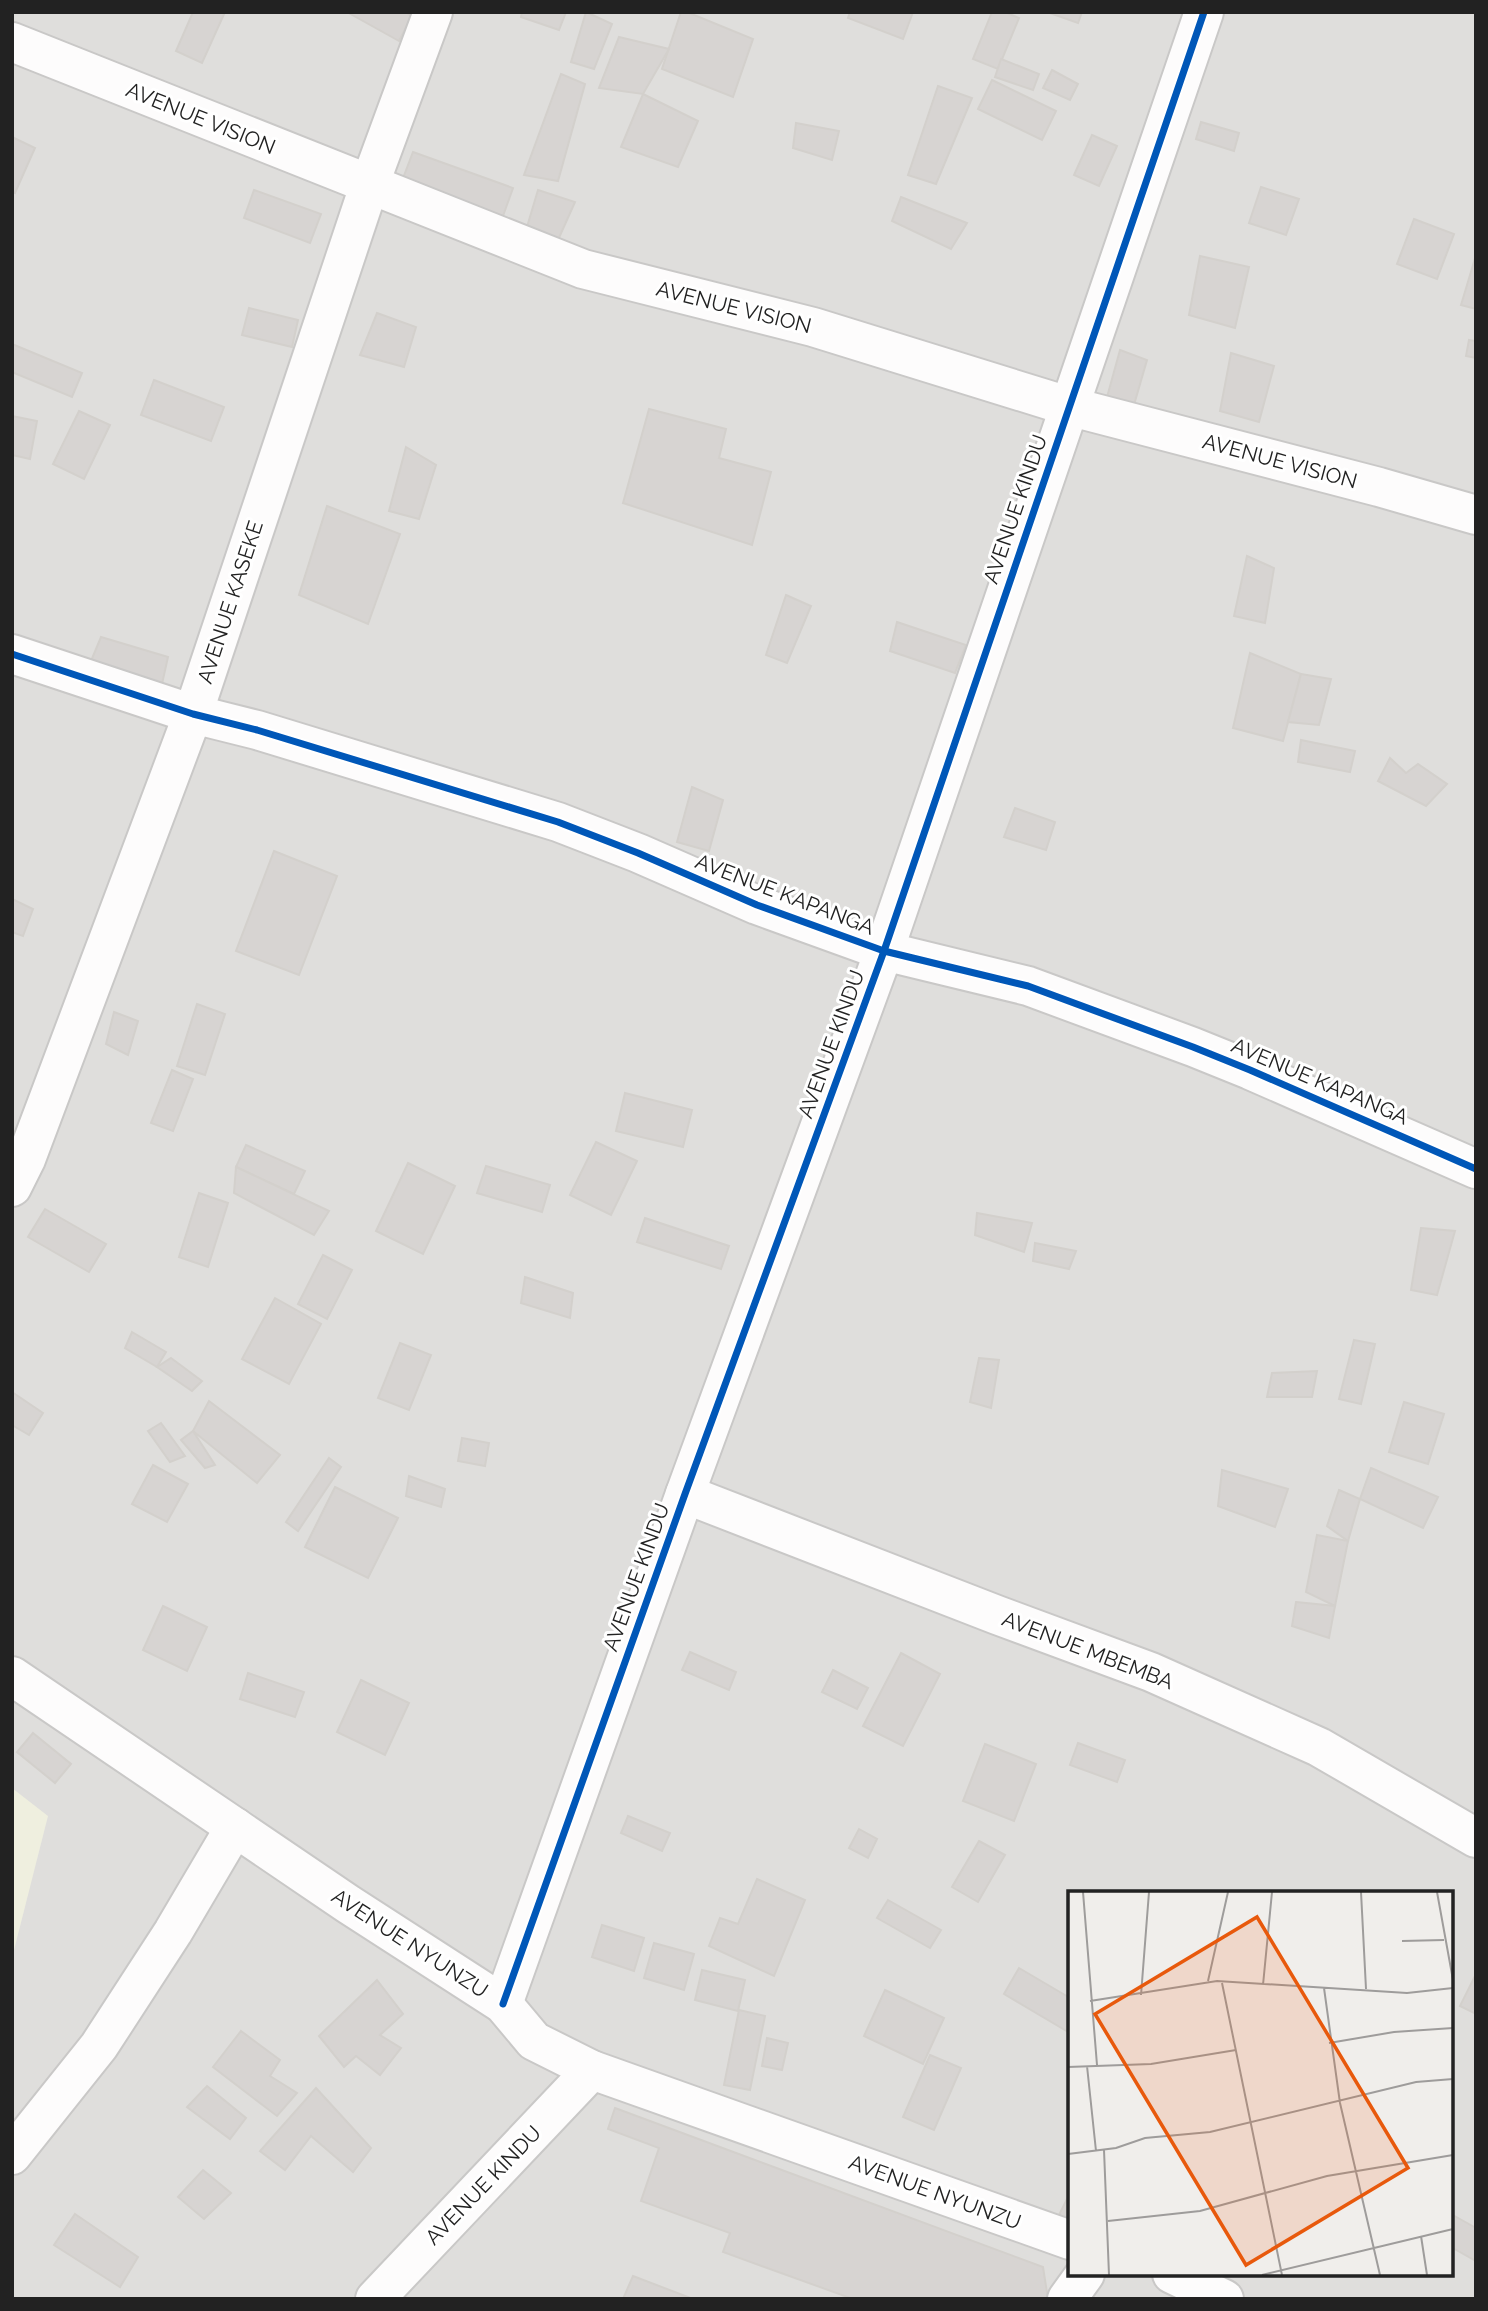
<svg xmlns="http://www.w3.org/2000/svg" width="1488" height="2311" font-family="Raleway,sans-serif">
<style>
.residential{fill:#dfdedc;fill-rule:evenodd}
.farmland{fill:#efefdf}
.building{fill:#d7d4d2;stroke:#d3d0cc;stroke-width:2}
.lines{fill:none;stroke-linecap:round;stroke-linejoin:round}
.street-casing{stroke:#c9c8c7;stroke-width:42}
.street{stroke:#fdfcfc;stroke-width:38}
.cycleway-casing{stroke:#fff;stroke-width:11}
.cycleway{stroke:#0057b8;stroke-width:7}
.labels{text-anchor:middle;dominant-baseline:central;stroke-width:6;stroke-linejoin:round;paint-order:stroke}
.street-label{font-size:21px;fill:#222;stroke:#fff}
.inset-road{fill:none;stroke:#9e9c9b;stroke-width:2}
.view{fill:#e8590c;fill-opacity:0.15;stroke:#e8590c;stroke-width:3.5}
.inset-edge{fill:none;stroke:#222;stroke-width:3.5}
</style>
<rect width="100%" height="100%" fill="#f0eeeb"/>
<path class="residential" d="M12,12H1476V2299H12ZM1070,1893H1451V2274H1070Z"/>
<path class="farmland" d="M12,1788L48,1816L12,1958Z"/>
<g class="building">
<path d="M193,12H225L202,63L176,51Z"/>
<path d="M347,12H405L412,16L399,41Z"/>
<path d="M522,12H566L559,30L521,17Z"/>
<path d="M586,12L612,24L594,69L571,62Z"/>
<path d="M681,12H687L753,39L733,97L662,69Z"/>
<path d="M850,12H913L903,39L848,18Z"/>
<path d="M992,12H1005L1019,18L998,69L973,59Z"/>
<path d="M1047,12H1082L1078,23Z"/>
<path d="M619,37L669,49L643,94L599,88Z"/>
<path d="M1001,59L1039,74L1033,90L995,77Z"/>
<path d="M1052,70L1078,84L1070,100L1043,88Z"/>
<path d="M561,74L585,84L558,181L524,175Z"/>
<path d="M992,80L1056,111L1042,140L978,109Z"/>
<path d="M938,86L972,98L936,184L908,175Z"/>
<path d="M643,94L698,121L678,167L621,147Z"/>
<path d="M1201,122L1239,133L1234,151L1196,139Z"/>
<path d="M796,123L839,131L832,160L793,148Z"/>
<path d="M1092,135L1117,146L1099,186L1074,175Z"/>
<path d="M12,137L35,148L15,193L12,191Z"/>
<path d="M413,152L513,188L503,216L402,181Z"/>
<path d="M1261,187L1299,199L1286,235L1249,223Z"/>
<path d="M254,190L321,214L310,243L244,218Z"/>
<path d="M538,190L575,202L554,249L524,237Z"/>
<path d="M901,197L967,223L951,249L892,221Z"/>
<path d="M1414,219L1454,234L1437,279L1397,264Z"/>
<path d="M1476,255V309L1461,305Z"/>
<path d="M1200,256L1249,267L1235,328L1189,315Z"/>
<path d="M249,308L298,320L292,347L242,335Z"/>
<path d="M377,313L416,327L404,367L360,355Z"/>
<path d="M1469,340L1476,341V358L1466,356Z"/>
<path d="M12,344L82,373L72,397L12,372Z"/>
<path d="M1120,350L1147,360L1131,415L1104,408Z"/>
<path d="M1231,353L1274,366L1259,422L1220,411Z"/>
<path d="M154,380L224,407L211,441L141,415Z"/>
<path d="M649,409L726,429L719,458L771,472L752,545L623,503Z"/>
<path d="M79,411L110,425L84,479L53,464Z"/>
<path d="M12,416L37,421L30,459L12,455Z"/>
<path d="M406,447L436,465L419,519L389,511Z"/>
<path d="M327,506L400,534L368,624L299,595Z"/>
<path d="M1247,556L1274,568L1265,623L1234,616Z"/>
<path d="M786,595L811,606L787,663L766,655Z"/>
<path d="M897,622L966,645L955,673L890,651Z"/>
<path d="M101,637L168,657L162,684L91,661Z"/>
<path d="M1250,653L1301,674L1283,741L1233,728Z"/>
<path d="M1301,674L1331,679L1319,725L1288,722Z"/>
<path d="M1301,740L1355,751L1350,772L1298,762Z"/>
<path d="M1390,758L1406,773L1418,764L1447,784L1426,806L1378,781Z"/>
<path d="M692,787L723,800L709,851L677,842Z"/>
<path d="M1015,808L1055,822L1046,850L1004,837Z"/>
<path d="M274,851L337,876L299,975L236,951Z"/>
<path d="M12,899L33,909L23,936L12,932Z"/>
<path d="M197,1004L225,1014L205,1075L177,1066Z"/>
<path d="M114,1012L138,1021L128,1055L106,1044Z"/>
<path d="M172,1070L193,1079L173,1131L151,1123Z"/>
<path d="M625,1093L692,1110L683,1147L616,1131Z"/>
<path d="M596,1142L637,1161L611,1215L570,1195Z"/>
<path d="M246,1145L305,1171L294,1194L236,1167Z"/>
<path d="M408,1163L455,1186L423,1254L376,1231Z"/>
<path d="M486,1166L550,1185L542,1212L477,1193Z"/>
<path d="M236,1167L329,1211L314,1235L234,1193Z"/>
<path d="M199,1193L228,1203L208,1267L179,1257Z"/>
<path d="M45,1209L106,1244L89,1272L28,1237Z"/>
<path d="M977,1213L1032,1223L1024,1252L975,1235Z"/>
<path d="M645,1218L729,1246L721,1269L637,1242Z"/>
<path d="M1421,1228L1455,1231L1437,1295L1411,1290Z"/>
<path d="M1035,1243L1076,1251L1069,1269L1033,1261Z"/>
<path d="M323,1255L352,1270L327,1319L298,1304Z"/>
<path d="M525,1277L573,1293L570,1318L521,1303Z"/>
<path d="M275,1298L321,1324L289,1384L242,1359Z"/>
<path d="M132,1332L166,1352L157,1367L125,1348Z"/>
<path d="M1354,1340L1375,1344L1361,1404L1339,1399Z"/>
<path d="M400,1343L431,1355L409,1410L378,1398Z"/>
<path d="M171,1358L202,1381L192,1391L157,1367Z"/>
<path d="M979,1358L999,1360L991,1408L970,1402Z"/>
<path d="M1317,1371L1312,1397H1267L1272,1373Z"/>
<path d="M12,1392L43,1413L29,1435L12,1425Z"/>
<path d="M209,1401L280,1455L257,1483L193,1431Z"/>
<path d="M1404,1402L1444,1414L1428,1464L1389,1452Z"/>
<path d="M161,1423L185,1456L170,1462L148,1431Z"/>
<path d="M193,1431L215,1465L205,1468L181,1440Z"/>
<path d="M462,1438L489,1443L485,1466L458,1461Z"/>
<path d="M329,1458L341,1467L298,1531L286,1522Z"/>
<path d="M153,1465L188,1484L167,1522L132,1504Z"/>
<path d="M1371,1468L1438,1497L1423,1528L1360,1499Z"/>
<path d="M1222,1470L1288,1489L1275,1527L1218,1506Z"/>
<path d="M409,1476L445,1489L441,1507L406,1496Z"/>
<path d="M335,1487L398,1518L368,1578L305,1547Z"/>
<path d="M1339,1490L1360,1499L1348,1541L1327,1526Z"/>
<path d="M1317,1535L1348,1541L1335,1606L1306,1592Z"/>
<path d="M1296,1602L1335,1606L1329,1638L1292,1626Z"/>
<path d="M163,1606L207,1627L187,1671L143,1650Z"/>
<path d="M690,1652L736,1672L729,1690L682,1670Z"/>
<path d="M901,1653L940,1674L903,1746L863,1726Z"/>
<path d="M833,1670L868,1688L857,1709L822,1692Z"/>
<path d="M248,1673L304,1692L295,1717L240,1699Z"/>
<path d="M361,1680L409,1703L385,1755L337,1732Z"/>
<path d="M33,1733L71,1764L55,1783L17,1752Z"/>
<path d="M1078,1743L1125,1760L1117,1782L1070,1765Z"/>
<path d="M985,1744L1036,1764L1014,1821L963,1801Z"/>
<path d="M628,1816L670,1833L662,1851L621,1833Z"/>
<path d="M859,1829L877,1839L868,1858L849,1848Z"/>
<path d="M979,1841L1005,1855L978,1902L952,1887Z"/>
<path d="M757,1879L805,1900L774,1976L709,1946L720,1918L738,1924Z"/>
<path d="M888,1900L941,1930L930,1948L877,1918Z"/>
<path d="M602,1925L644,1938L634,1971L592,1957Z"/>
<path d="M654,1943L694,1954L684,1990L644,1978Z"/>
<path d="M1019,1968L1070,1998V2033L1004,1994Z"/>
<path d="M702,1970L745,1980L738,2011L695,2000Z"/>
<path d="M1476,1974V2014L1460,2006Z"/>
<path d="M377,1980L403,2014L380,2035L401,2048L380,2075L356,2056L344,2067L319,2036Z"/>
<path d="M885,1990L944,2018L923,2064L864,2036Z"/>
<path d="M739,2010L765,2016L750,2090L724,2085Z"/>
<path d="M241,2031L280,2060L270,2076L297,2093L277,2116L213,2067Z"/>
<path d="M767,2038L788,2043L782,2070L762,2066Z"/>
<path d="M930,2055L961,2068L934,2130L903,2117Z"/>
<path d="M207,2086L246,2118L230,2139L187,2107Z"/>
<path d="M316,2088L371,2148L353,2172L311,2136L285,2170L260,2151Z"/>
<path d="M615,2108L1043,2267L1048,2299H853L723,2252L730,2233L641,2201L659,2148L608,2129Z"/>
<path d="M203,2170L231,2193L204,2219L178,2197Z"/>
<path d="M1070,2193V2229L1055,2223Z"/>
<path d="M75,2214L138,2257L120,2287L54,2245Z"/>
<path d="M1451,2214L1476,2228V2261L1451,2247Z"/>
<path d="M633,2276L693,2299H623Z"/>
</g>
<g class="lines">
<g class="street-casing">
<g id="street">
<path d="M12,42L583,269L813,327L1068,406L1379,487L1476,515"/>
<path d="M12,654L193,714L257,730L558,822L638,853L757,905L884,951L1028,986L1193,1047L1250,1070L1476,1169"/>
<path d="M12,1187L26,1159L193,714L369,186L433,12"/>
<path d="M685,1494L997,1615L1151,1672L1319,1747L1476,1838"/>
<path d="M12,1676L348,1904L503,2004L534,2041L592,2070L1070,2240"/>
<path d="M503,2004L685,1494L884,951L1204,12"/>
<path d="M12,2155L99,2046L173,1932L235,1827"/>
<path d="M1172,2274L1224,2299"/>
<path d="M375,2299L592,2070"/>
<path d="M1067,2299L1085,2274"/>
</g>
</g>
<use href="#street" class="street"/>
<g class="cycleway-casing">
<g id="cycleway">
<path d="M12,654L193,714L257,730L558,822L638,853L757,905L884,951L1028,986L1193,1047L1250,1070L1476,1169"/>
<path d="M503,2004L685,1494L884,951L1204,12"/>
</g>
</g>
<use href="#cycleway" class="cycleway"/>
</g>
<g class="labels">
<g class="street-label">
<text transform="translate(201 118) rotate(22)">AVENUE VISION</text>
<text transform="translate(734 307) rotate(14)">AVENUE VISION</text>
<text transform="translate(1280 461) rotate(15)">AVENUE VISION</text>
<text transform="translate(1015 509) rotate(-71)">AVENUE KINDU</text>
<text transform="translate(230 602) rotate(-72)">AVENUE KASEKE</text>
<text transform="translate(785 894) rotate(21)">AVENUE KAPANGA</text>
<text transform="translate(831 1044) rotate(-70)">AVENUE KINDU</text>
<text transform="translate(1320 1081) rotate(23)">AVENUE KAPANGA</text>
<text transform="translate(636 1577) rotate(-70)">AVENUE KINDU</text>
<text transform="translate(1088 1650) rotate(21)">AVENUE MBEMBA</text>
<text transform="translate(410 1943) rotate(33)">AVENUE NYUNZU</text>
<text transform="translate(483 2185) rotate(-46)">AVENUE KINDU</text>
<text transform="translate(935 2192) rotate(20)">AVENUE NYUNZU</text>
</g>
</g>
<g transform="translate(1068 1891)">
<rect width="385" height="385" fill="#f0eeeb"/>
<path class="inset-road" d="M15,1L29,174M293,1L298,98M369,1L385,89M334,50L376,49M140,90L160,1M154,92L214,384M195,94L204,1M256,97L272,212L312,384M73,104L81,1M22,110L149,90L339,102L385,97M261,152L326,141L385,137M19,175L28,260M0,176L83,173L168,159M36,259L41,384M0,263L48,257L77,247L142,241L348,191L385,188M40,330L132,320L259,285L385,264M353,345L359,384M194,384L385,338"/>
<path class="view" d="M189,26L340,277L178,374L27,123Z"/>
<rect width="385" height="385" class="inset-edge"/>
</g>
<rect width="1488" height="2311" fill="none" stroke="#222222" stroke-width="28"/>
</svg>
